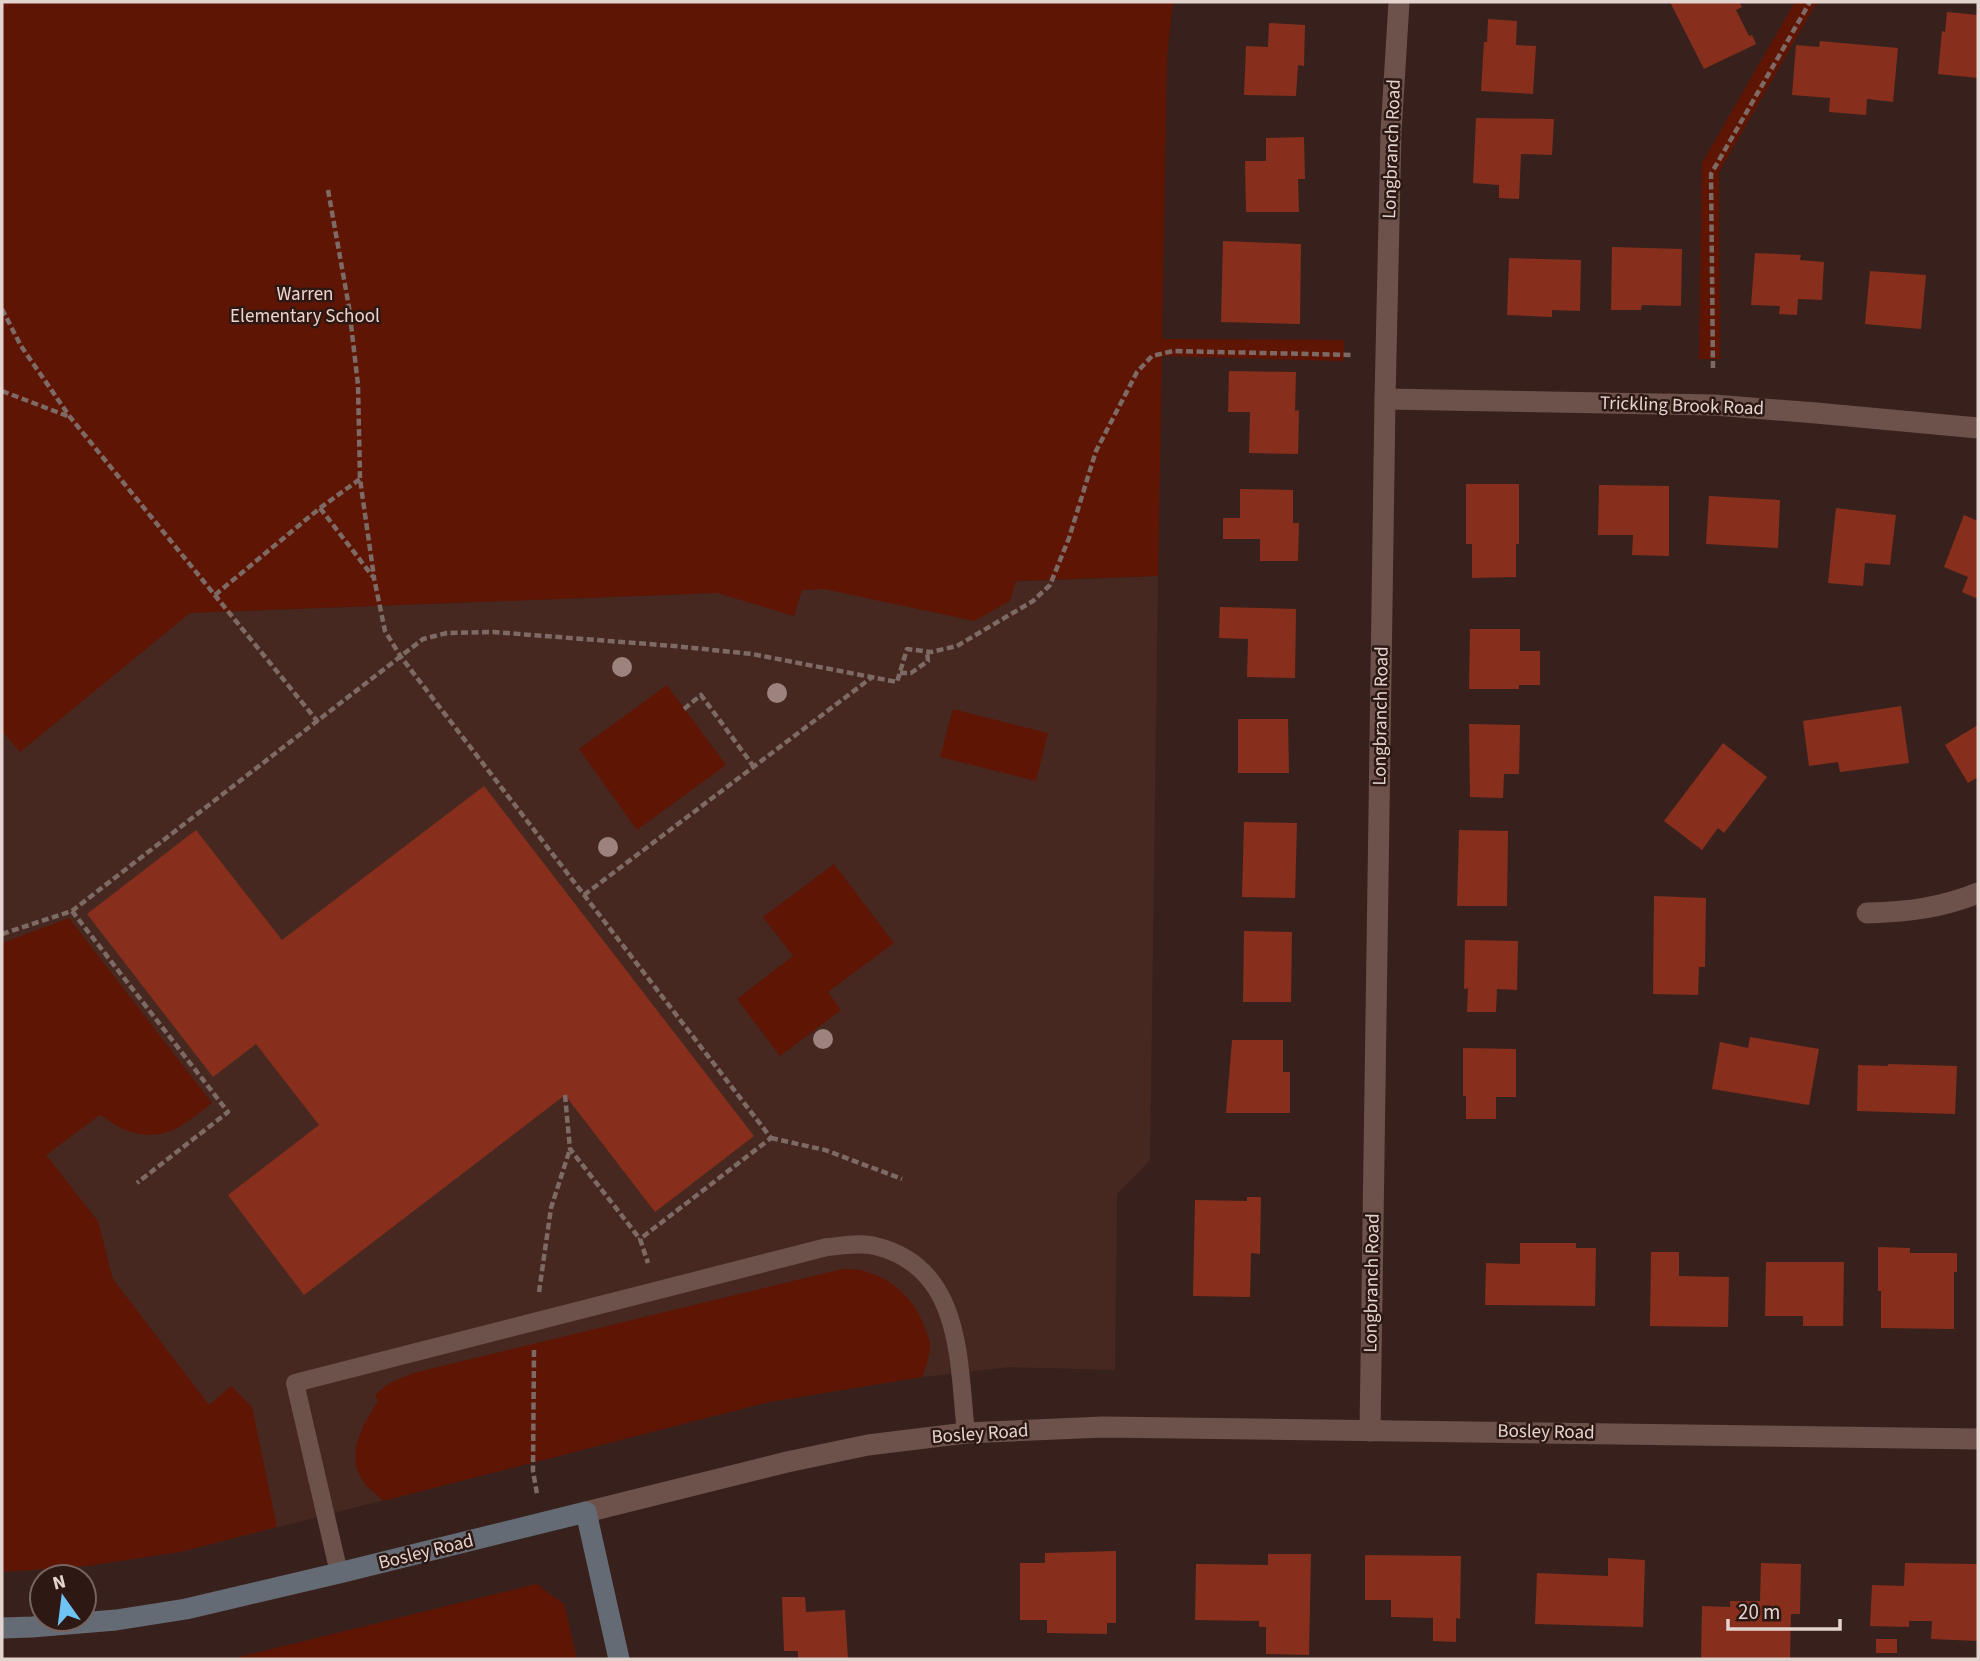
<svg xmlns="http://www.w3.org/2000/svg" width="1980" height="1661" font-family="'Source Sans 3',sans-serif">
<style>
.built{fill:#462821}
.green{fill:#5f1504}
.building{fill:#872f1c}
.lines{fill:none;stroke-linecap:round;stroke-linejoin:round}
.path{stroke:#7e6a65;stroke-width:4.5;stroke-dasharray:7 3.5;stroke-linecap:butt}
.lane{stroke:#6c524b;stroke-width:18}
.street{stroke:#6c524b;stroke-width:21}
.secondary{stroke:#656b74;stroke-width:21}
.tree{fill:#9c837d}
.labels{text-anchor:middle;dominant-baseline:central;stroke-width:5;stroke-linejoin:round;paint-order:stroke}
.street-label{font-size:19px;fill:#e4d4d0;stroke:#2d1813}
.park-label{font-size:19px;fill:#eed4cd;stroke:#2d1813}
</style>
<rect width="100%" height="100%" fill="#38211c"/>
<path class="built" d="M1158,576L1150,1160L1117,1194L1115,1370L1010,1367L922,1377L769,1402L180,1552L86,1566L2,1572V620Z"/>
<g class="green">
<path d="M2,2H1173L1167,56L1162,339L1344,340V361L1162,356L1158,576L1016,581L1010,601L974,621L824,589L802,590L794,616L717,593L190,613L20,752L2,731Z"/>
<path d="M1795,2H1817L1719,172L1720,359H1699L1702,163Z"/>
<path d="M667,685L726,765L637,830L579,749Z"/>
<path d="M953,709L1048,733L1036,781L940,757Z"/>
<path d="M834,864L894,943L828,992L841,1010L780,1056L737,999L793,956L763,917Z"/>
<path d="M69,918L212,1103C183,1125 166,1143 128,1131C118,1128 109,1120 100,1115L46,1155L98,1221L113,1279L209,1405L231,1386L252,1407L277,1527L180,1552L86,1566L2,1572V943Z"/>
<path d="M842,1269C849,1269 857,1269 864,1271C893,1279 916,1300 925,1329C927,1334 930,1340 930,1345C930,1356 926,1367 922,1377L769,1402L383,1501C378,1496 372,1491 367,1486C343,1459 361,1427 378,1401L375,1395L388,1384L413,1373Z"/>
<path d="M536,1584L564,1604L577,1659H231Z"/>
</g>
<g class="building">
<path d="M1670,2H1739L1742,7L1736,10L1749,36L1752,35L1756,44L1704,69Z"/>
<path d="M1947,12L1978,15V78L1938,74L1942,31L1945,32Z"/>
<path d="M1488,19L1517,21L1516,45L1536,46L1533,94L1481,91L1484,42H1487Z"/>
<path d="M1269,23L1305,25L1304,66L1298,65L1296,96L1244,95L1246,46L1268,47Z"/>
<path d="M1820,41L1898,48L1893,102L1867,99L1866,115L1829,112L1830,98L1792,95L1796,45L1819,47Z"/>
<path d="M1476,118L1554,119L1552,155L1521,154L1519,199L1499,198V185L1473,183Z"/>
<path d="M1304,137L1305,179H1298L1299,212H1246L1245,161H1266V138Z"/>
<path d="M1223,241L1301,244L1300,324L1221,322Z"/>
<path d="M1612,247L1682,249L1681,306L1642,305L1641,310H1611Z"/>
<path d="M1755,253L1801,255L1800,260L1824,262L1822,300L1798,299L1797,315L1779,314L1780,306L1751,305Z"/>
<path d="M1509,258L1581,260L1580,311L1552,310V317L1507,315Z"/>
<path d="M1870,271L1926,275L1921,329L1865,324Z"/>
<path d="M1229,371L1296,372L1295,411L1299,410L1298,454L1249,453L1250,412H1228Z"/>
<path d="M1466,484H1519V544H1516V577L1472,578V544H1466Z"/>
<path d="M1599,485L1669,486V556L1632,555L1633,535H1598Z"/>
<path d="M1240,489L1293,490V523H1299L1298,561H1260V539H1223V518H1240Z"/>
<path d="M1709,496L1780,500L1778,548L1706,544Z"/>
<path d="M1836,508L1896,515L1890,565L1865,563L1863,586L1828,583Z"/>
<path d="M1964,515L1978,521V599L1962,592L1968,577L1944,567Z"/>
<path d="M1220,607L1296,609L1295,678L1247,677L1248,639L1219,638Z"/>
<path d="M1470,629H1520V651H1540V685H1519V689H1469Z"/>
<path d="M1901,706L1909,763L1840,772L1838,762L1809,766L1803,721Z"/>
<path d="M1238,719H1288L1289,773H1238Z"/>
<path d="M1469,724L1520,725L1519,774H1504L1503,798L1470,797Z"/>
<path d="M1978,725V777L1968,783L1945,745Z"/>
<path d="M1723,743L1767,777L1724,833L1718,828L1702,850L1664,821Z"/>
<path d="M484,786L754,1136L655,1212L565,1095L304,1295L228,1195L319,1125L256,1044L213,1077L87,914L196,830L282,940Z"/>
<path d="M1244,822L1297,823L1295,898L1242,897Z"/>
<path d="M1459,830L1508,831L1507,906H1457Z"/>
<path d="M1654,896L1706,898L1705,967H1699L1698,995L1653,994Z"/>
<path d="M1244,931L1292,932L1291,1002H1243Z"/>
<path d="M1465,940L1518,941L1517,990L1497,989L1496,1012H1467L1468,988L1464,989Z"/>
<path d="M1750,1037L1819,1049L1809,1105L1712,1089L1720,1042L1748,1048Z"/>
<path d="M1232,1040H1283V1072H1290V1113H1226Z"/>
<path d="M1463,1048L1516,1049V1097H1496V1119H1466V1096H1463Z"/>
<path d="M1888,1064L1957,1066L1955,1114L1857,1111L1858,1065L1888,1066Z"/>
<path d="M1247,1197H1261L1260,1254L1251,1253L1250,1297L1193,1296L1195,1200L1247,1201Z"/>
<path d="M1520,1243H1576V1248H1596L1595,1306L1485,1305L1486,1263L1520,1264Z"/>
<path d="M1878,1247L1910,1248V1253H1957V1272H1954V1329L1881,1328V1291H1878Z"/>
<path d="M1651,1252H1679V1276L1729,1277L1728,1327L1650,1326Z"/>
<path d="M1766,1262H1844L1843,1326H1803V1316H1765Z"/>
<path d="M1116,1551V1623H1107V1634L1047,1633V1620H1020V1563H1045V1553Z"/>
<path d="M1268,1554H1311L1309,1655L1266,1654V1627H1259V1621L1195,1620L1196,1564L1268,1565Z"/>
<path d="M1365,1555L1461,1556L1460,1619L1456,1618V1642L1433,1641V1618L1391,1617V1600H1365Z"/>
<path d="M1608,1558L1645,1560L1643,1627L1535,1624L1537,1573L1608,1576Z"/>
<path d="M1761,1563L1801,1564L1800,1614H1791L1790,1659H1701L1702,1606L1730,1607V1601H1760Z"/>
<path d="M1905,1563L1978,1564V1641L1931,1639L1932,1621H1909V1627L1870,1626L1872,1585L1904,1586Z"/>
<path d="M782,1597H805L806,1612L845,1610L848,1659H798V1651H784Z"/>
<rect x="1876" y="1639" width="21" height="14"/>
</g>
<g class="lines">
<g class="path">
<path d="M328,190L349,307L358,385L360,479L374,577"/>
<path d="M2,309L21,346L70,417L318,722"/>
<path d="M1713,368L1711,174L1810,2"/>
<path d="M2,391L70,417"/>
<path d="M320,508L360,479"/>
<path d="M215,595L320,508L374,578L385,631L401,657L771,1138L640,1239L648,1263"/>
<path d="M900,673H911L928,661L927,651"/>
<path d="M684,709L701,695L754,767"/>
<path d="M584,895L871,678"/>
<path d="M72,911L228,1112L137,1183"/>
<path d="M2,934L72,911L423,639L447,633L493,632L674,646L752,654L897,682L907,649L931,652L957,646L1033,601L1050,585L1069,538L1096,451L1137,372L1152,356L1173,351L1353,355"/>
<path d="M565,1095L570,1149L640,1239"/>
<path d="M771,1138L825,1150L902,1179"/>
<path d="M539,1292L551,1208L570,1149"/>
<path d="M534,1350L533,1471L537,1494"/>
</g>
<path class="lane" d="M339,1573L295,1383L827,1247C841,1246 861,1242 875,1246C963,1267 958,1361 966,1433"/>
<g class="street">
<path d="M1385,399L1714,405L1816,413L1978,428"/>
<path d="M1867,913C1907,912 1941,908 1978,893"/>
<path d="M1370,1431L1385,399L1391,132L1399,2"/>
<path d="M586,1512L787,1462L868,1445L966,1433L1103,1427L1978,1439"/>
</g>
<path class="secondary" d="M2,1628L32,1627L116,1620L186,1609L339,1573L586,1512L619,1659"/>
</g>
<g class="tree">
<circle cx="622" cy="667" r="10"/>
<circle cx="777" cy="693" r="10"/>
<circle cx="608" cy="847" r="10"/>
<circle cx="823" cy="1039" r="10"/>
</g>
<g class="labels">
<g class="street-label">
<text transform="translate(1392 149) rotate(-88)">Longbranch Road</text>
<text transform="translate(1682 406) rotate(2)">Trickling Brook Road</text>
<text transform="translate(1381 716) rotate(-89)">Longbranch Road</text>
<text transform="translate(1372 1283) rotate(-89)">Longbranch Road</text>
<text transform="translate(1546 1432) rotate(1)">Bosley Road</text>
<text transform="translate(980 1434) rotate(-4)">Bosley Road</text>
<text transform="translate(426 1552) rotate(-14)">Bosley Road</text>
</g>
<g class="park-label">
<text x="305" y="294">Warren<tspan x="305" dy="22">Elementary School</tspan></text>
</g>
</g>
<rect width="1980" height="1661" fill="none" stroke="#e4d4d0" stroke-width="7"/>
<g transform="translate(63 1598) rotate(346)"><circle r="33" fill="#2d1813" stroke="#76635f" stroke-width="2"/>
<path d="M0-5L12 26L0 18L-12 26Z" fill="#70c2f4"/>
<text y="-10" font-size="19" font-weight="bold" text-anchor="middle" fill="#e4d4d0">N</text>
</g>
<path d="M1728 1619v10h112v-10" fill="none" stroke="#e4d4d0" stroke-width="3.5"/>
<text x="1738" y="1619" font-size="21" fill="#e4d4d0" stroke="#2d1813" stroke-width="5" paint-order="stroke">20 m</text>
</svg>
